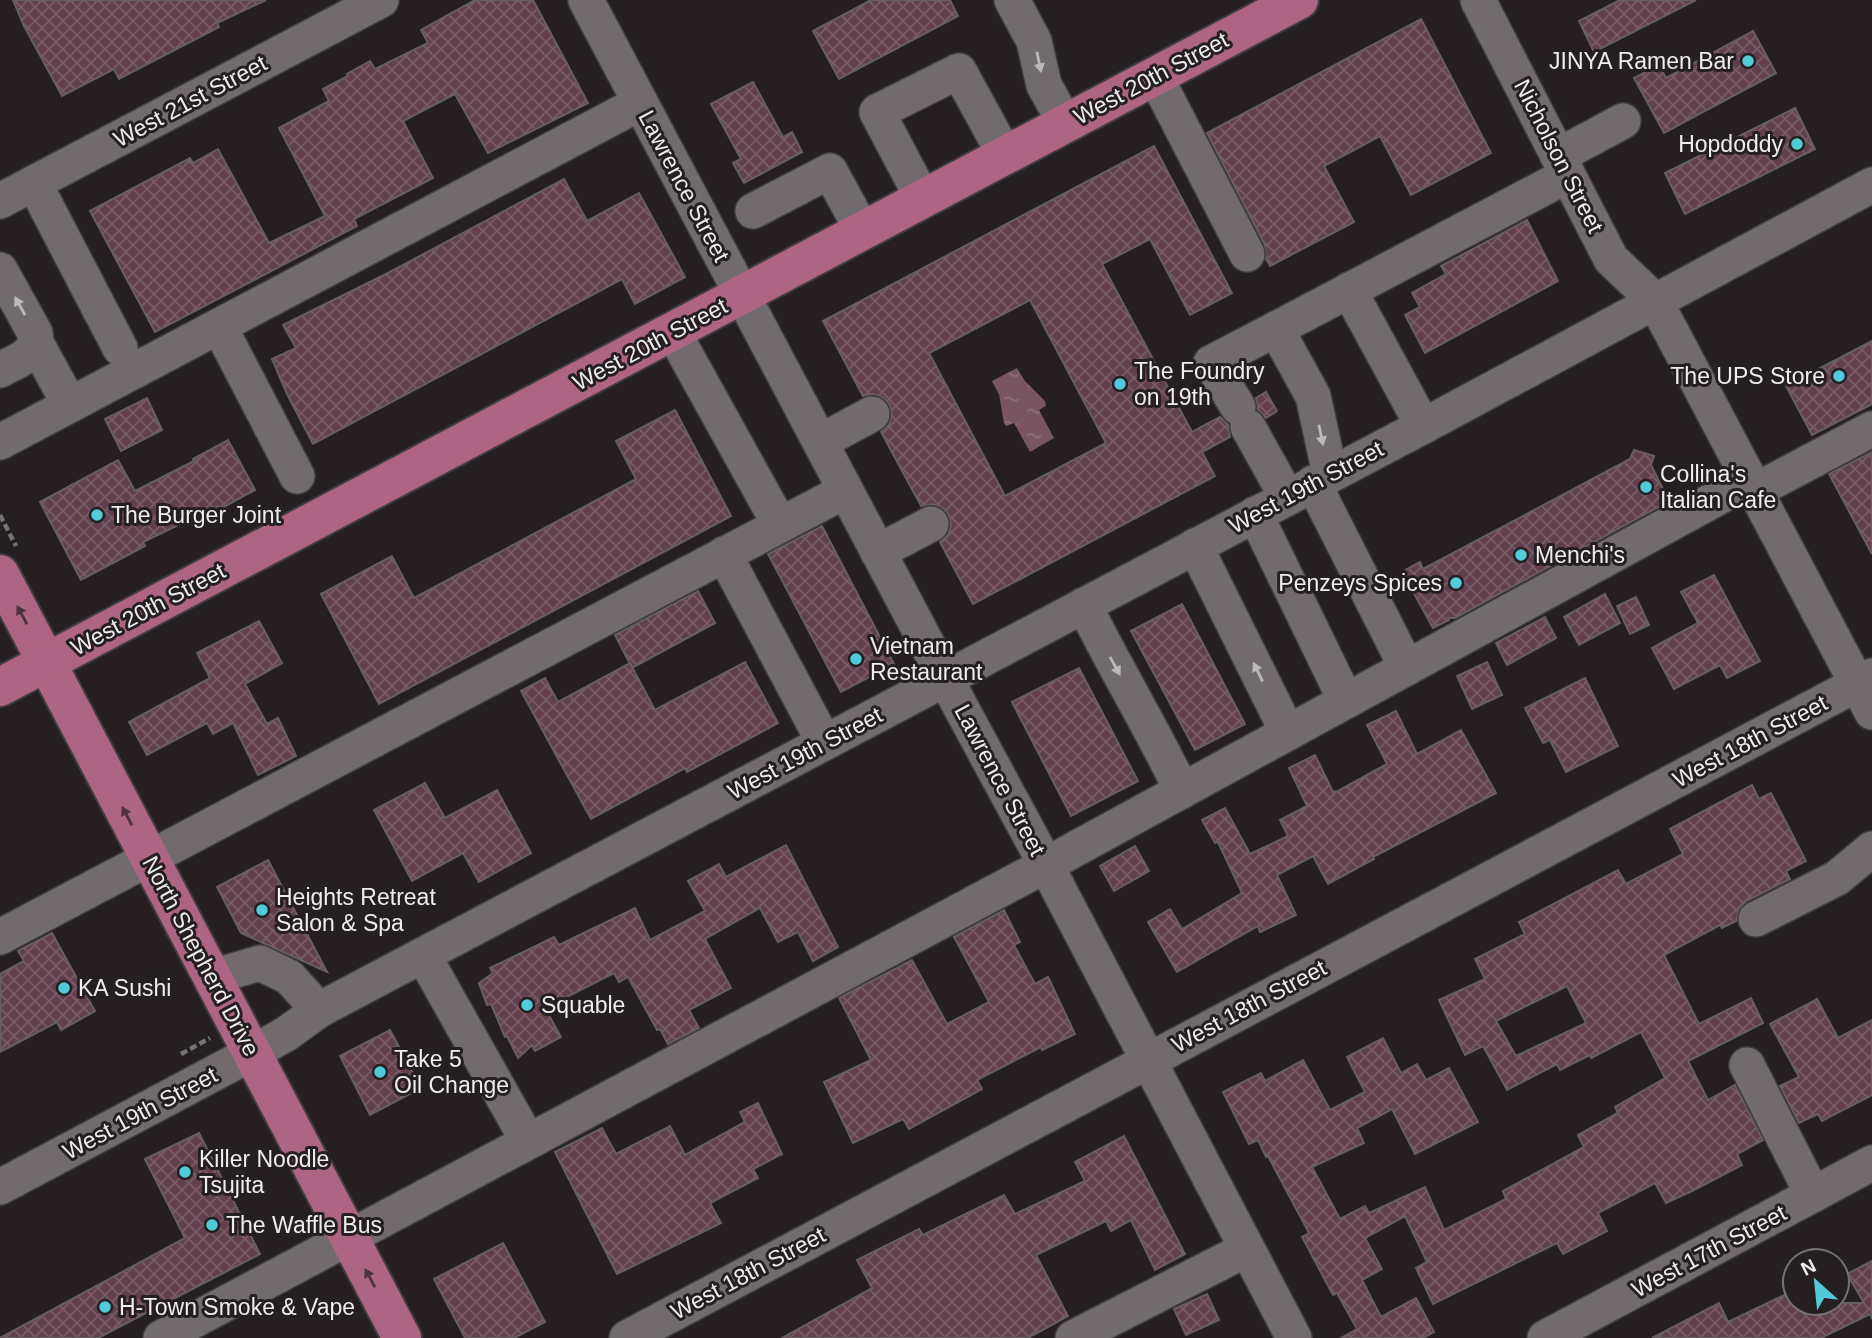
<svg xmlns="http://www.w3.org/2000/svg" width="1872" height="1338" font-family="Arial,sans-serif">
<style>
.water{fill:url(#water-ripples)}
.building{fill:url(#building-cross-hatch);stroke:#665f61;stroke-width:2;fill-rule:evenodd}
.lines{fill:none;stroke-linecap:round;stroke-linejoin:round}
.minor-casing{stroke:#403b3d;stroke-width:38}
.major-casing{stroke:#403b3d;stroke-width:42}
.path{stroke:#777374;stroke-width:4.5;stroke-dasharray:7 3.5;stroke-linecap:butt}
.minor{stroke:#726b6d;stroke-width:35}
.major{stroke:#ad6583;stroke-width:38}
.oneway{fill:#bdb8ba}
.oneway2{fill:#4e343e}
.poi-dot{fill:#52cbd9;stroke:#251f21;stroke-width:2.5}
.labels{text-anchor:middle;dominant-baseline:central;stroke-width:6;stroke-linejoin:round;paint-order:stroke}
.poi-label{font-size:23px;fill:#efeced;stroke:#251f21;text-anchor:start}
.street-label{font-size:23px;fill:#efeced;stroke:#251f21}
</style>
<defs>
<pattern id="water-ripples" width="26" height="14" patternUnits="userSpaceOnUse" patternTransform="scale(1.75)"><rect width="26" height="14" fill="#795562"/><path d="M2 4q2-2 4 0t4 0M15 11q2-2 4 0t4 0" fill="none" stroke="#8c6e79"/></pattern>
<pattern id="building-cross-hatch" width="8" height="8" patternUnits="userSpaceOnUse" patternTransform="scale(1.75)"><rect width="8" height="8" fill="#613f4c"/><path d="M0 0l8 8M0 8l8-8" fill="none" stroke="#785b66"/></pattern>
</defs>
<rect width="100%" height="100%" fill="#251f21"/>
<path class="water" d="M1017,368L1025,381L1045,401L1046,406L1039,410L1054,438L1030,452L1014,423L1006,426L1004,423L999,394L992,381Z"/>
<g class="building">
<path d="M13,0H266L217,23L219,27L119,79L114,69L62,96L24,26Z"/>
<path d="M475,0H533L588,103L488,153L455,94L403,121L433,178L354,219L357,226L155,332L90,211L190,158L193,163L218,149L269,243L325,216L279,128L329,101L323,89L348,76L347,74L370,61L375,69L428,43L421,30Z"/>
<path d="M871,0H950L958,16L839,79L813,31Z"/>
<path d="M1620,0H1696L1594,52L1579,21Z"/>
<path d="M1421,19L1491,153L1411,195L1380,136L1324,166L1354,222L1270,266L1266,259L1265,245L1207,133Z"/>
<path d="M1753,31L1776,73L1664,133L1634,78L1659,65L1666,78Z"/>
<path d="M753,82L783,137L792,132L802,152L744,183L733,163L741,159L711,104Z"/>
<path d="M1795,108L1815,149L1685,214L1665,173Z"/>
<path d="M1154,146L1232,293L1190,315L1150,239L1102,264L1192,432L1220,417L1228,425L1230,437L1202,452L1215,476L973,604L940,542L948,535L951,525L948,514L942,507L932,504L921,506L881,432L889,424L892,415L890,405L882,397L872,394L863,396L823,321ZM1030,300L1106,443L1005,496L929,353Z"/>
<path d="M564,179L587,221L639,193L685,277L635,304L622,279L313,444L287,394L272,359L296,348L283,325L388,273Z"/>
<path d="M1527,220L1558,281L1425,353L1405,315L1420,307L1412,293L1446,274L1441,266Z"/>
<path d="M1872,341V404L1812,435L1786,386Z"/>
<path d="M1266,392L1277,411L1266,418L1257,409L1256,398Z"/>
<path d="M147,398L162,430L121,451L105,419Z"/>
<path d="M675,410L731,516L379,704L321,594L392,556L414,598L636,479L616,441Z"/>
<path d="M228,440L255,490L220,509L218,506L143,542L145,546L81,580L40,502L118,460L135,491L194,461L193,459Z"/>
<path d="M1634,450L1654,456L1651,465L1669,501L1455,618H1448L1449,620L1433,628L1402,572L1420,562L1423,569L1630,459Z"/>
<path d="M1872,452V554L1829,474Z"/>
<path d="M822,526L894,664L841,692L768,554Z"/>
<path d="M1714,575L1760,661L1727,678L1720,665L1674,689L1652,648L1698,623L1681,592Z"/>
<path d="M698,591L715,623L632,668L615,635Z"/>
<path d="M1605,594L1620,623L1579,645L1564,617Z"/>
<path d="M1636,597L1649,625L1630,634L1617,606Z"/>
<path d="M1182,604L1245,724L1195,750L1131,631Z"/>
<path d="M1545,617L1556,638L1507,665L1496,643Z"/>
<path d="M259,621L282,663L245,684L267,724L278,718L296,756L258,775L233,723L213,734L207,723L147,755L129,722L210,678L197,653Z"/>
<path d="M745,662L778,723L687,772L685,768L591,819L521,691L545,678L558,702L630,663L655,710Z"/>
<path d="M1487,662L1502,695L1472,709L1457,676Z"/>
<path d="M1079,668L1138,781L1071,816L1012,702Z"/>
<path d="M1585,678L1618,746L1566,772L1550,740L1543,743L1525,708Z"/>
<path d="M1396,711L1417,754L1461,730L1496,793L1373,857L1374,859L1328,884L1313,856L1277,875L1296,915L1260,932L1258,926L1177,972L1148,922L1170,909L1182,929L1242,893L1218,842L1215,843L1202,820L1225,808L1250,854L1288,836L1280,820L1307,806L1289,768L1315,755L1333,792L1338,791L1387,764L1367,725Z"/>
<path d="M425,783L445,818L497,790L531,853L479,882L463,853L412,881L374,810Z"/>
<path d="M1752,785L1759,799L1771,793L1806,861L1786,871L1790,879L1746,901L1739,909L1736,921L1722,928L1720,925L1664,955L1699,1024L1751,998L1763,1023L1688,1061L1708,1100L1735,1085L1763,1140L1737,1154L1742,1165L1692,1191L1666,1203L1655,1183L1598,1213L1607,1231L1563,1254L1557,1243L1433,1304L1416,1268L1427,1262L1405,1216L1365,1238L1382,1269L1362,1280L1381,1317L1416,1298L1434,1332L1423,1338H1341L1357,1329L1337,1293L1333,1295L1302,1237L1309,1233L1268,1156L1266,1157L1258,1140L1249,1144L1223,1092L1261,1073L1265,1081L1303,1060L1330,1110L1365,1092L1347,1057L1383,1038L1401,1073L1417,1064L1426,1080L1449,1068L1478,1122L1415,1154L1392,1109L1357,1128L1364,1143L1312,1167L1340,1219L1365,1206L1369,1213L1425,1187L1444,1230L1506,1199L1503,1191L1584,1147L1578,1135L1618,1113L1615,1107L1665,1078L1641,1032L1591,1058L1590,1055L1560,1070L1557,1064L1507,1090L1483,1046L1465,1055L1439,1000L1485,979L1475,959L1525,934L1519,922L1618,870L1626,884L1683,854L1670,829ZM1567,986L1586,1023L1516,1056L1496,1021Z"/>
<path d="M786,845L838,947L813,961L798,932L778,942L760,908L705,939L731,988L689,1010L699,1028L668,1044L660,1029L657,1030L628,977L619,982L614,973L545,1008L561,1037L535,1051L532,1045L518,1058L507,1036L505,1037L491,1004L487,1005L479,983L493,973L490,968L554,937L559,945L635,908L650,940L705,911L688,881L719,864L726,877Z"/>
<path d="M1135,846L1149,871L1114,891L1100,866Z"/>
<path d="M268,860L327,972L241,933L217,887Z"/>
<path d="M1004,910L1020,942L1014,945L1035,984L1048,977L1075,1034L1042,1050L1041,1047L977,1080L982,1089L909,1129L903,1119L853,1143L824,1082L871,1060L839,998L912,960L947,1024L989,1002L954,937Z"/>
<path d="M52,933L95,1011L61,1030L57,1022L0,1052V974L24,961L18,951Z"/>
<path d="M1817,999L1838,1038L1872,1020V1095L1822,1121L1818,1114L1799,1123L1780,1086L1799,1077L1770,1024Z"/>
<path d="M390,1030L421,1088L370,1115L340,1056Z"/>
<path d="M758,1103L782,1154L753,1169L758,1178L710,1203L721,1223L617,1274L555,1152L602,1128L616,1154L670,1126L685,1155L745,1122L740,1112Z"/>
<path d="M199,1133L260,1254L98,1338H0L185,1238L145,1159Z"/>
<path d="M1124,1136L1185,1254L1155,1270L1131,1220L1111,1231L1106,1221L1036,1255L1068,1316L1028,1338H782L872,1288L857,1260L919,1229L923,1235L1004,1195L1015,1214L1085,1181L1075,1162Z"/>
<path d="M503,1243L545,1322L514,1338H465L434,1279Z"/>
<path d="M1872,1261V1319L1870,1314L1821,1338H1652L1719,1303L1728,1322L1795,1290V1303H1864L1847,1274Z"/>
<path d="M1207,1294L1219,1320L1186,1335L1174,1309Z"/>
</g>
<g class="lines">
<g class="minor-casing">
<g id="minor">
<path d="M586,0L945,678L1046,865L1294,1338"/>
<path d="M1012,0L1034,41L1044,85L1065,123"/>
<path d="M1478,0L1611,259L1655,301L1872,712"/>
<path d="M1155,76L1247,254"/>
<path d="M1558,156L1623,121"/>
<path d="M34,183L120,348"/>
<path d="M923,199L877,112L959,71L1005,155"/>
<path d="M0,201L381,0"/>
<path d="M753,211L830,171L862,230"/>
<path d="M0,270L35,333C39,355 16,361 0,370"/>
<path d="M1349,290L1423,426"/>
<path d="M219,326L297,476"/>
<path d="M673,332L780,525"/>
<path d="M36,343L70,405"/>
<path d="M1238,407L1211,363L1276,329"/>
<path d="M1248,427L1287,497"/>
<path d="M0,442L640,103"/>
<path d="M820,442L872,414"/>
<path d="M1330,474L1313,396L1276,329L1568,175"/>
<path d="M1313,483L1407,668"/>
<path d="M1755,491L1872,429"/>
<path d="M1255,514L1346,701"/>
<path d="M1195,546L1288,733"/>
<path d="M878,552L931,524"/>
<path d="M724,554L824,742"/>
<path d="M1084,605C1115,668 1152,728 1182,791"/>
<path d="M1756,919L1837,878L1872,849"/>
<path d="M0,937L845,491"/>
<path d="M423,955L528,1141"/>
<path d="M212,977L260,963L289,977L319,1010"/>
<path d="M1747,1065L1813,1195"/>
<path d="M0,1187L252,1053L286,1034L319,1010L1431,422L1872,185"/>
<path d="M161,1338L1046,865L1750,480"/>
<path d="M627,1338L1872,676"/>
<path d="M1073,1338L1247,1249"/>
<path d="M1545,1338L1872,1163"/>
</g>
</g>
<g class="major-casing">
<g id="major">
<path d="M0,574L402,1338"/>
<path d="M0,687L1299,0"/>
</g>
</g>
<g class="path">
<path d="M0,515L16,546"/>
<path d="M181,1054L210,1038"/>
</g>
<use href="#minor" class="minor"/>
<use href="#major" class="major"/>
</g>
<defs><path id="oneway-solid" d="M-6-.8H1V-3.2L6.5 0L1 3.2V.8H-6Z" transform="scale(1.75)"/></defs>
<g class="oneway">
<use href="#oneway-solid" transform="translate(1039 62) rotate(78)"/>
<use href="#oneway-solid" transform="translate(20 306) rotate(-119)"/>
<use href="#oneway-solid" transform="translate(1321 435) rotate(78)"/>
<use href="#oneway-solid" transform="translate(1115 666) rotate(61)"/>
<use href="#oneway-solid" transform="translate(1258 672) rotate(-116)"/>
</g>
<g class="oneway2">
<use href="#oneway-solid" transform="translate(22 615) rotate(-118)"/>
<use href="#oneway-solid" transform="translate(127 816) rotate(-118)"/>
<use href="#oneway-solid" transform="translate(370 1278) rotate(-118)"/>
</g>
<g class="poi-dot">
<circle cx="1748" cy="61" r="7"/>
<circle cx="1797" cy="144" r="7"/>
<circle cx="1839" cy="376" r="7"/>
<circle cx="1120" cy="384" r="7"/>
<circle cx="1646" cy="487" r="7"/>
<circle cx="97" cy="515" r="7"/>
<circle cx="1521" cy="555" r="7"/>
<circle cx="1456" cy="583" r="7"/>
<circle cx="856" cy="659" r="7"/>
<circle cx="262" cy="910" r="7"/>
<circle cx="64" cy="988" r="7"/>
<circle cx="527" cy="1005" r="7"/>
<circle cx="380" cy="1072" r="7"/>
<circle cx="185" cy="1172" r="7"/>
<circle cx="212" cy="1225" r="7"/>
<circle cx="105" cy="1307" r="7"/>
</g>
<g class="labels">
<g class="poi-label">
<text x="1734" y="61" text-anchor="end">JINYA Ramen Bar</text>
<text x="1783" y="144" text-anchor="end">Hopdoddy</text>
<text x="1134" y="371">The Foundry<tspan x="1134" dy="26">on 19th</tspan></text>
<text x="1825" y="376" text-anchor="end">The UPS Store</text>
<text x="1660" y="474">Collina's<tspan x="1660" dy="26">Italian Cafe</tspan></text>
<text x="111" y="515">The Burger Joint</text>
<text x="1535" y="555">Menchi's</text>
<text x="1442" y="583" text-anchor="end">Penzeys Spices</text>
<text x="870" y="646">Vietnam<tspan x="870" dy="26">Restaurant</tspan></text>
<text x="276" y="897">Heights Retreat<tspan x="276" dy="26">Salon &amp; Spa</tspan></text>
<text x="78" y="988">KA Sushi</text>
<text x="541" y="1005">Squable</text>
<text x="394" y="1059">Take 5<tspan x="394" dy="26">Oil Change</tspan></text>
<text x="199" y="1159">Killer Noodle<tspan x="199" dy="26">Tsujita</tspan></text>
<text x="226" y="1225">The Waffle Bus</text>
<text x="119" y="1307">H-Town Smoke &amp; Vape</text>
</g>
<g class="street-label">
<text transform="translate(1151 78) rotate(-28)">West 20th Street</text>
<text transform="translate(190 101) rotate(-28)">West 21st Street</text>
<text transform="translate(1559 156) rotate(63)">Nicholson Street</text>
<text transform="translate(684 186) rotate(62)">Lawrence Street</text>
<text transform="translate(650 344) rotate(-28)">West 20th Street</text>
<text transform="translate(1306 487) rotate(-28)">West 19th Street</text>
<text transform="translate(148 609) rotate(-28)">West 20th Street</text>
<text transform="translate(1750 741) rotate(-28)">West 18th Street</text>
<text transform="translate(805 753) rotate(-28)">West 19th Street</text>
<text transform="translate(1000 780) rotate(62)">Lawrence Street</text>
<text transform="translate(201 956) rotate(62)">North Shepherd Drive</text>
<text transform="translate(1249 1006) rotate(-28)">West 18th Street</text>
<text transform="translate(140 1113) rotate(-28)">West 19th Street</text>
<text transform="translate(1709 1251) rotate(-28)">West 17th Street</text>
<text transform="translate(748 1273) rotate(-28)">West 18th Street</text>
</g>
</g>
<g transform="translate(1816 1282) rotate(333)"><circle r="33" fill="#251f21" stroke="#767173" stroke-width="2"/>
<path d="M0-5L12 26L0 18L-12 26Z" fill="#52cbd9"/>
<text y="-10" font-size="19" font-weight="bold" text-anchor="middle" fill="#efeced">N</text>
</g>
</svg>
